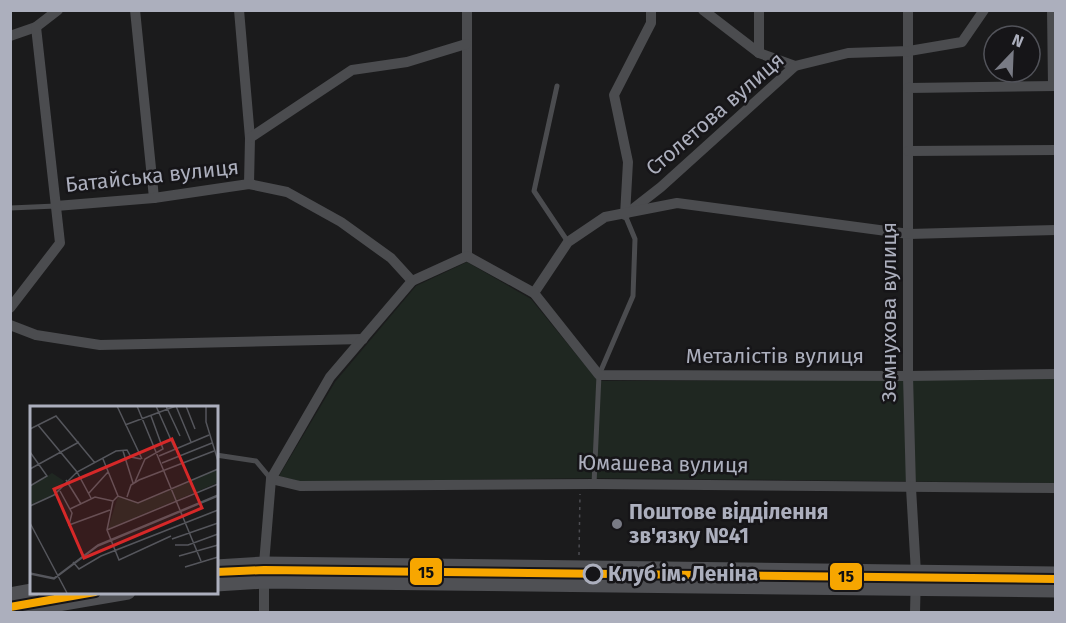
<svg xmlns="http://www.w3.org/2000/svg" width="1066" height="623" font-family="'Fira Sans',sans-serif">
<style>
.green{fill:#1f2721}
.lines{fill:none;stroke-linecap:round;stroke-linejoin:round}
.path{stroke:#4c4c51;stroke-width:1.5;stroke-dasharray:3 4.5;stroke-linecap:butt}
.lane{stroke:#4b4c4f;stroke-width:5}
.street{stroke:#4b4c4f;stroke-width:10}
.secondary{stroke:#4f5054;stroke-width:15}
.tram-1-casing{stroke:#161518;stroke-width:12}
.tram-1{stroke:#f7a600;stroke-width:8}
.poi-dot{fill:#797b85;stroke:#161518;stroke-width:2}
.stop-dot{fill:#161518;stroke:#acafbd;stroke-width:3}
.labels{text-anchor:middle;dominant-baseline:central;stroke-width:5;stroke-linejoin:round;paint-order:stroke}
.street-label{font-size:21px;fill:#acafbd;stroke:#161518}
.poi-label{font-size:21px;font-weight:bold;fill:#acafbd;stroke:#161518;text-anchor:start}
.stop-label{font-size:21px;font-weight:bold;fill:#acafbd;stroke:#161518;text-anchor:start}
.inset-road{fill:none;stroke:#55565c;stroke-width:1.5}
.view{fill:#d62828;fill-opacity:0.15;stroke:#d62828;stroke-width:3}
.inset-edge{fill:none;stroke:#acafbd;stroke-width:3}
.line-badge{stroke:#161518;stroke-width:2}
.pale-badge-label{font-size:16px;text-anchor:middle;font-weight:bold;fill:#111}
</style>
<rect width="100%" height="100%" fill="#1b1b1c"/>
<path class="green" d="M467,262L531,299L598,381L1055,379V483L594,478L302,482L279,476L335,382L416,286Z"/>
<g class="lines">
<path class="path" d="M579,555L580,494"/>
<g class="lane">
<path d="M557,86L534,191L568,242"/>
<path d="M10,208L56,206"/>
<path d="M216,455L256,461L271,479"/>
<path d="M594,484L599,375L633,296L635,239L625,215"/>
</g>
<g class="street">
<path d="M135,10L154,198"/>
<path d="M239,10L250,138L249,184"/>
<path d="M467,10V256"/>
<path d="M703,10L759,53"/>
<path d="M759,10V53L795,66"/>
<path d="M908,10V376L911,488L916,573L915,612"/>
<path d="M1052,10L1053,86"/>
<path d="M10,36L36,27L58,10"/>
<path d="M908,88L1056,86"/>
<path d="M250,138L352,70L407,62L466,44"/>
<path d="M908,151L1056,150"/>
<path d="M56,206L154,198L249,184L287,192L341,222L391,258L412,281"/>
<path d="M629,212L661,187L795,66L848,53L909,51L962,42L984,10"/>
<path d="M625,215L628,162L614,95L651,23V10"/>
<path d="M534,293L568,242L605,217L677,203L909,234L1056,230"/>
<path d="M10,308L60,243L36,27"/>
<path d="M10,325L36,335L100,345L363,339"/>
<path d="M271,479L300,486L594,484L1056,488"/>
<path d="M264,612V564L271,479L330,377L412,281L467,256L534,293L599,375L908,376L1056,374"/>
</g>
<g class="secondary">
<path d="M216,567L264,564L1056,574"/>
<path d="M216,584L264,581L1056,590"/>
<path d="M10,595L32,591"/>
<path d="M11,612L128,592"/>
</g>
<g class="tram-1-casing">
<g id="tram-1">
<path d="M216,572L264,570L1056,579"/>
<path d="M10,607L95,592"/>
</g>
</g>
<use href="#tram-1" class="tram-1"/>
</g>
<circle class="poi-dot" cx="617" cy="524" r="6"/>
<circle class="stop-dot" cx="593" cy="574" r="9"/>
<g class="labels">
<g class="street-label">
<text transform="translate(715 114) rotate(-41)">Столетова вулиця</text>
<text transform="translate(152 176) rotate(-6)">Батайська вулиця</text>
<text transform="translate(889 312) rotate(-90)">Земнухова вулиця</text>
<text x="775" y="356">Металістів вулиця</text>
<text transform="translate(663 464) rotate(1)">Юмашева вулиця</text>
</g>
<g class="poi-label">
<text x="629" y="512">Поштове відділення<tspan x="629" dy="24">зв'язку №41</tspan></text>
</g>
<g class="stop-label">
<text x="608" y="574">Клуб ім. Леніна</text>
</g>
</g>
<g transform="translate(30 406)">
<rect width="188" height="188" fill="#1b1b1c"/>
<path d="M187,63V77L78,123L88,90L109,97ZM22,67L34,75L31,80L25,88L0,99V81Z" fill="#1f2721"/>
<path class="inset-road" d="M87,0L112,53M107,0L171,155M126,0L145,43M136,0L150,30M146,0L161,36M156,0L165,23M176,0V16L188,55M8,19L47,66L61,92M95,19L146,0M0,23L26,10L65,57M93,45L103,77M0,46L17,70L0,80M129,50L179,29M73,53L88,90M132,57L182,37M0,63L49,36M36,74L51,98M105,76L115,53L133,43L121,10M30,85L42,107L39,119L80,104M59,87L78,66M97,91L101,79L109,74L184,45M0,100L24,89L47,66L86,45L97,44L101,51L111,53M40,103L65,91L83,95M0,117L37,187M77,124L188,78M141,130L89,154L77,124L83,95L88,90L108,97L188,63M142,133L188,117M145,139H158L188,128M149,150L188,139M43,156L49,163L71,150L188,104M155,161L188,151M0,167L24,172L68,139L188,89M0,168L24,173L68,140L188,90"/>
<path class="view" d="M142,33L172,102L54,152L24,83Z"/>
<rect width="188" height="188" class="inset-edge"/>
</g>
<g class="line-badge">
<rect x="409" y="557" width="34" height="29" rx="6" fill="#f7a600"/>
<rect x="829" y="562" width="34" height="29" rx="6" fill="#f7a600"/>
</g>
<g class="pale-badge-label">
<text x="426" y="578">15</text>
<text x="846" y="582">15</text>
</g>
<rect width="1066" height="623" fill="none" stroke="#acafbd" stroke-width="24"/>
<g transform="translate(1012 54) rotate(23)"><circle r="28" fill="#161518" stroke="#52535a" stroke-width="1.5"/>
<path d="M0-4.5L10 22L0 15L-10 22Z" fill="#797b85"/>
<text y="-9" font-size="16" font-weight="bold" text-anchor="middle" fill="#acafbd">N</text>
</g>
</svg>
